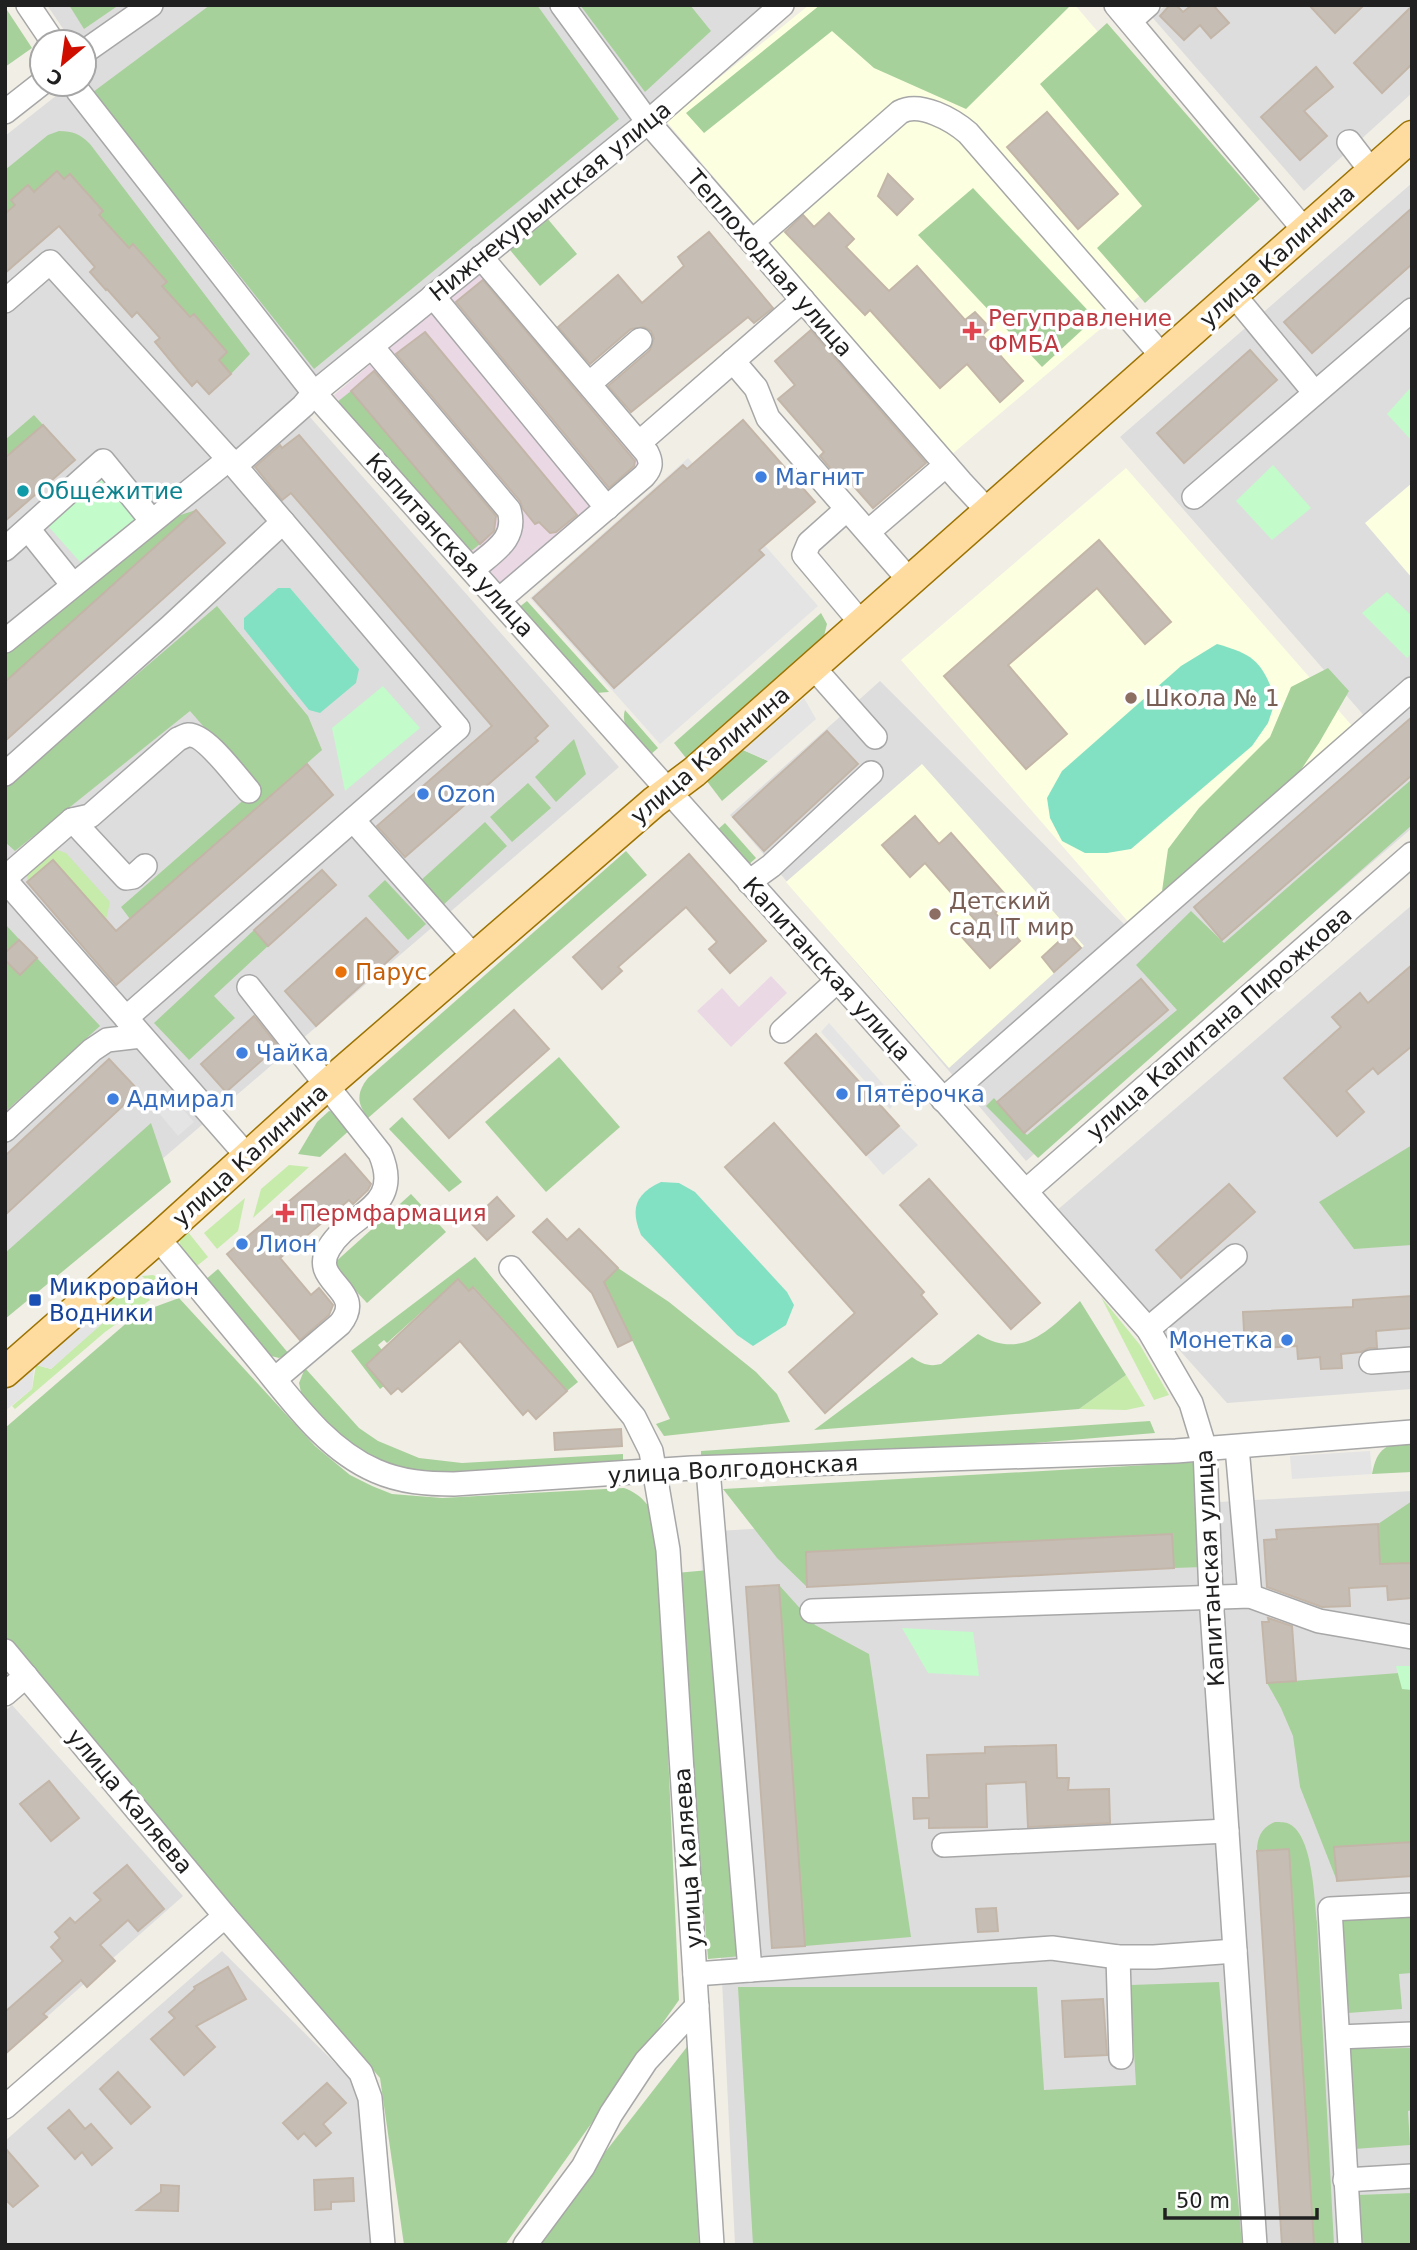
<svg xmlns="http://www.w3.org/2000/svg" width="1417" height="2250" font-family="'DejaVu Sans',sans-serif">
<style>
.residential{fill:#dedddd}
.industrial{fill:#ead8e5}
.education{fill:#fdffe1}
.grass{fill:#c7ebab}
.forest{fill:#a7d19a}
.park{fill:#c3fbcb}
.pitch{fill:#83e1c3}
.parking{fill:#e4e4e4}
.building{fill:#c6beb5;stroke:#c3b6a8;stroke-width:2}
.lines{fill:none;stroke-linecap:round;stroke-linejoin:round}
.minor-casing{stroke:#a7a7a7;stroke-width:26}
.major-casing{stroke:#9c7200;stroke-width:33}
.minor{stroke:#fff;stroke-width:23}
.major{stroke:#fedb9e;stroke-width:30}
.health-dot{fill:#e0444e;stroke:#fff;stroke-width:2.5}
.shop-dot{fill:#3f7fe0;stroke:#fff;stroke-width:2.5}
.culture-dot{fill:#0f9aa8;stroke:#fff;stroke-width:2.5}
.education-dot{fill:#8d6e63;stroke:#fff;stroke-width:2.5}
.food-dot{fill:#e8710a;stroke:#fff;stroke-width:2.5}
.transit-dot{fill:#1a4fb4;stroke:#fff;stroke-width:2.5}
.labels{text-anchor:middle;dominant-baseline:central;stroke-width:7;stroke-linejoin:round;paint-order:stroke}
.street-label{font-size:23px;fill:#202020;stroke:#fff}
.health-label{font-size:23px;fill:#be3a42;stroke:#fff;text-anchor:start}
.shop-label{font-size:23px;fill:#366cbe;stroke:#fff;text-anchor:start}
.culture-label{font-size:23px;fill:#0d838f;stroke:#fff;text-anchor:start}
.education-label{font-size:23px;fill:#785e54;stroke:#fff;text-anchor:start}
.food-label{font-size:23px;fill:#c56008;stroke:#fff;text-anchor:start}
.transit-label{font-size:23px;fill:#164399;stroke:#fff;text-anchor:start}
</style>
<rect width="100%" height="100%" fill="#f1eee6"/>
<g class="residential">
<path d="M47,5H786L294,399L619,767L5,1294V136L71,84H84V74L90,69L84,59V42H72Z"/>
<path d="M1166,5H1412V93L1304,191L1152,17Z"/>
<path d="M1412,183V828L1026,1161L730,815L880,681L1136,936L1374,727L1120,437Z"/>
<path d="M1412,905V1389L1227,1403L1055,1212Z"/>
<path d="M1412,1491V2245H735L700,1532Z"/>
<path d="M12,1705L183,1896L5,2054V1711Z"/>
<path d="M222,1951L357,2085L371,2245H5V2141Z"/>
</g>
<g class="industrial">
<path d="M481,271L659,471L514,598L334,395Z"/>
<path d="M771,976L787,993L731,1047L697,1011L722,988L739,1007Z"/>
</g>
<g class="education">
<path d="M809,5H1075L1246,206L951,455L666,121Z"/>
<path d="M1126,468L1361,736L1137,932L901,660Z"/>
<path d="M1412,483V578L1365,523Z"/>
<path d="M922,764L1084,946L949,1068L786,882Z"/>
</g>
<g class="grass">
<path d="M54,849L66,853L110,902L106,920L53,860L27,882V872Z"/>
<path d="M289,1165L309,1167L253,1218L261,1189Z"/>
<path d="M245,1198L238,1231L217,1249L204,1233Z"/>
<path d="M184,1227L208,1257L193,1269C182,1254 175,1246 184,1227Z"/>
<path d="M153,1275L180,1288L161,1296L142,1276Z"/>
<path d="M134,1283L150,1300L105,1332L15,1409L12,1406L32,1389L36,1365L51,1369L103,1322L102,1306Z"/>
<path d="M1101,1297L1140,1345L1169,1395L1154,1400Z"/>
<path d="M1126,1375L1145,1406L1126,1410L1079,1409Z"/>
</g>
<g class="forest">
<path d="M69,5H119L84,29Z"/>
<path d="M210,5H537L619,119L314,369L93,92Z"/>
<path d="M580,5H690L711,31L645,92Z"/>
<path d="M820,5H1071L966,109L874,68L832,31L704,133L686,113Z"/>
<path d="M5,7L32,48L5,67Z"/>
<path d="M1107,23L1260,199L1145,303L1097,248L1142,206L1040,84Z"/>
<path d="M59,131C73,131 80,134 90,144L250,354L231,374L219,360L227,352L194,314L190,317L162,286L167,282L134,244L129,248L99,215L103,211L70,174L64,179L57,171L34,192L28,185L11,200L15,205L5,214V170L48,135Z"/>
<path d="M973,188L1095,318L1042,367L918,235Z"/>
<path d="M547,218L577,254L540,286L510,250Z"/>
<path d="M351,391L480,544L465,556L332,406Z"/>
<path d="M34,415L43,425L5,458V440Z"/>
<path d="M196,510L5,682V652L41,620L171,518Z"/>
<path d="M527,601L609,692L596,693L518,608Z"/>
<path d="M217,606L308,716L322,750L130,919L121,907L257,788L190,711L15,851L5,842V787Z"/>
<path d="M821,613L827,624L824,636L686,758L674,743Z"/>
<path d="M1328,668L1349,691L1319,743L1282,798L1217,856L1162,891L1168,849L1199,808L1270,737L1291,687Z"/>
<path d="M625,710L658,748L650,755C639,743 619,728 625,710Z"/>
<path d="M574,739L586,774L556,802L535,777Z"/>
<path d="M743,750L768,761L722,801L706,780Z"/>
<path d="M1412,779V825L1038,1158L986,1106L994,1098L1027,1135L1177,1010L1136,965L1191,911L1224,943Z"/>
<path d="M528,783L551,808L512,842L490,817Z"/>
<path d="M485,822L507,846L441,907L419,882Z"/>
<path d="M725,823L756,858L747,866L716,831Z"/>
<path d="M626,851L647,875L368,1118C357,1104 356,1093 368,1078Z"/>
<path d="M385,880L426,924L408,940L368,896Z"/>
<path d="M5,924L19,939L5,953Z"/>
<path d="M254,930L268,946L214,996L235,1018L189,1060L154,1023Z"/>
<path d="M37,958L100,1026L5,1112V960L20,975Z"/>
<path d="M559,1057L620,1127L546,1192L485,1122Z"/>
<path d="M329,1111L336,1112L353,1127L320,1157L298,1154L317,1122Z"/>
<path d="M402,1117L462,1182L449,1192L389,1129Z"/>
<path d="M151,1123L171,1182L5,1319V1253Z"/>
<path d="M1412,1145V1245L1354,1249L1319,1202Z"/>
<path d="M411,1194L446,1232L367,1303L332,1265Z"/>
<path d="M475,1257L578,1382L567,1391L474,1287L469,1291L458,1279L387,1343L384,1340L378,1345L382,1350L366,1365L384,1386L380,1389L351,1351Z"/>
<path d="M618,1268L669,1302L756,1372L777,1394L790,1422L664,1436L656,1424L670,1419L604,1282Z"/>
<path d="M218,1269L289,1354L279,1358L267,1355L205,1280Z"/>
<path d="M179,1298L315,1446L350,1475L372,1486L392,1494L442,1498L624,1488C643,1495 651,1507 658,1525L679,2000L505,2245H404L380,2078L5,1640V1428L130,1320L149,1309Z"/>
<path d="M1080,1301L1126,1375L1079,1409L814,1430L912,1357C921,1364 930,1367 941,1364L978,1334C1022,1361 1049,1330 1080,1301Z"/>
<path d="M305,1368L359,1428L378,1441L419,1458L462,1463L623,1454V1466L433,1474L393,1468L347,1445L302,1397L299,1383Z"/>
<path d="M1150,1421L1155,1433L1011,1445L701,1462V1451Z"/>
<path d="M1412,1440V1472L1372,1474C1377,1447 1387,1444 1412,1440Z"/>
<path d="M1200,1462L1203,1567L1174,1568L1171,1534L806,1552L807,1587L777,1558L723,1489Z"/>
<path d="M1412,1501V1563L1380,1564L1378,1524Z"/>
<path d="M709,1570L741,1956L708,1959L676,1573Z"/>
<path d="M779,1585L815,1625L869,1654L911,1937L805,1946Z"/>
<path d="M1412,1672V1842L1335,1847L1337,1881L1300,1787L1293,1736L1281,1708L1267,1683Z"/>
<path d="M1275,1822C1277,1822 1285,1822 1287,1823C1313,1832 1314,1898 1317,1922L1334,2245H1314L1289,1850L1257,1851C1257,1837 1262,1827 1275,1822Z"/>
<path d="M1412,1917V1973L1399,1974L1402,2009L1348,2013L1342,1920Z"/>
<path d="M1219,1982L1242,2245H753L738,1987H1037L1044,2090L1136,2085L1130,1985Z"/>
<path d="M690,2043L699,2245H533Z"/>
<path d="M1412,2048V2110L1408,2111L1410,2145L1354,2149L1346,2049Z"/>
<path d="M1412,2193V2245H1361L1357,2195Z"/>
</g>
<g class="park">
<path d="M1412,386V441L1387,414Z"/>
<path d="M1273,465L1311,508L1272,540L1236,501Z"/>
<path d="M102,478L135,519L80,562L48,526Z"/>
<path d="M1387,592L1412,616V653L1407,658L1362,613Z"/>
<path d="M383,686L420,728L345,791L332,728Z"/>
<path d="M902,1628L973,1632L979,1676L928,1673Z"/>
<path d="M1396,1666H1412V1690L1402,1689Z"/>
</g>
<g class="pitch">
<path d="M278,588H290L359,669L356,683L320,713L309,710L244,629V618Z"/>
<path d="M1217,644C1256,655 1261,662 1276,699L1268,723L1252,746L1131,849L1107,853H1085L1062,841L1050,818L1047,798L1062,771L1181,666Z"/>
<path d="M661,1182L679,1183L695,1192L787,1292L794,1305L786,1325L753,1346L737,1335L641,1235C630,1209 635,1194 661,1182Z"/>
</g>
<g class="parking">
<path d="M688,458L818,606L660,744L530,598Z"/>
<path d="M804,698L816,719L768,761L743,750Z"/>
<path d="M829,1023L897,1100L890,1109L821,1032Z"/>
<path d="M174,1099L194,1122L178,1136L158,1112Z"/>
<path d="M899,1126L918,1145L883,1175L866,1155Z"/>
<path d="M102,1306L103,1323L51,1369L36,1365Z"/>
<path d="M34,1368L32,1389L5,1411V1392Z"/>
<path d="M1370,1451L1372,1474L1292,1479L1290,1456Z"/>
</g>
<g class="building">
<path d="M1170,5H1176L1183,12L1192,5H1213L1229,23L1211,38L1200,25L1184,40L1160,16Z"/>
<path d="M1309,5H1364L1335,33Z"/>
<path d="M1412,6V64L1382,93L1354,63Z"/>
<path d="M1316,67L1333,87L1304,111L1327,136L1300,160L1261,117Z"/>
<path d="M1047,112L1118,194L1078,229L1007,147Z"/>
<path d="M57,171L64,179L70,174L103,211L99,215L129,248L133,244L167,282L162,286L190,317L194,314L227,352L219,360L231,374L209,394L197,381L192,386L179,371L155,342L160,338L137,312L132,317L107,289L106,290L90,272L95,267L59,226L5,273V214L15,205L11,200L28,185L34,192Z"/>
<path d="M888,174L913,199L897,215L878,196Z"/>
<path d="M1412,208V264L1312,353L1284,322Z"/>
<path d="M829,213L854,239L846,247L889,291L917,266L965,320L975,312L990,328L982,335L1023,381L1000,402L967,364L940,388L870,310L865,315L785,232L803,215L814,227Z"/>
<path d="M709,232L773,308L754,323L748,317L631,412L608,386L650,350L654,338L651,331L644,327L631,329L590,364L558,327L618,275L642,303L684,266L678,257Z"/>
<path d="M483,280L635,461L634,466L609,488L456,302Z"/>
<path d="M811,330L926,463L873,508L851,483L846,487L820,456L824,452L778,399L795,385L775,361Z"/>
<path d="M425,332L577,515L556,532L550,533L539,522L535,524L523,509L520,501L396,354Z"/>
<path d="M1250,350L1277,380L1184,463L1157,433Z"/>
<path d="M374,371L496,516L494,531L480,544L351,391Z"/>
<path d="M743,420L815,502L759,550L764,555L614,688L533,598L683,465L687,469Z"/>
<path d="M43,425L75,460L5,521V458Z"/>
<path d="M299,435L548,726L535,738L538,741L405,857L377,826L492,726L291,493L282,500L255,467L280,445L282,448Z"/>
<path d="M196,510L225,543L5,741V682Z"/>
<path d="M1099,540L1171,622L1145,644L1097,588L1008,665L1067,734L1026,769L944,676Z"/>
<path d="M1412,717V775L1222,940L1194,907Z"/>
<path d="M827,731L858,764L764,851L733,817Z"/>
<path d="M307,764L333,795L116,985L27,882L53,860L116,931Z"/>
<path d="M915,816L939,844L951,833L1010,900L995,913L1020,941L990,968L961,936L977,922L925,863L910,877L882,845Z"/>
<path d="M689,854L766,941L730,973L709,949L717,942L686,907L618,967L622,971L602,989L573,957Z"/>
<path d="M322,870L336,885L268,946L254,930Z"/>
<path d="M366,918L398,952L316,1026L285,991Z"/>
<path d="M1068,933L1081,948L1054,972L1042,957Z"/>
<path d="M19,940L37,958L20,975L5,960V953Z"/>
<path d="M1412,965V1046L1378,1074L1373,1068L1346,1091L1364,1112L1337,1136L1284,1078L1341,1027L1332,1017L1360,993L1368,1003Z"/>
<path d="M1141,979L1168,1010L1024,1133L997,1102Z"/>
<path d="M514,1010L549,1049L449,1138L414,1099Z"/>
<path d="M254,1016L278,1046L226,1092L201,1064Z"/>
<path d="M816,1034L899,1126L866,1155L785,1063Z"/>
<path d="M109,1059L139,1091L5,1215V1156Z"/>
<path d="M774,1123L924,1292L921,1295L937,1314L825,1413L789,1372L855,1313L725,1167Z"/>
<path d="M345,1154L371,1184L368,1190L353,1204L349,1200L280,1258L311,1295L319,1288L333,1305L329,1315L300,1340L227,1254Z"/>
<path d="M929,1179L1040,1303L1011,1329L900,1205Z"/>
<path d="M1229,1184L1255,1212L1181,1278L1156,1250Z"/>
<path d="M497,1197L514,1216L487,1240L470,1222Z"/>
<path d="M547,1219L567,1240L579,1229L618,1268L604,1282L632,1340L618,1347L592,1293L533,1232Z"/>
<path d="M458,1279L469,1291L473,1287L567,1391L536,1419L528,1410L523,1415L460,1341L402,1392L398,1388L391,1394L366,1365Z"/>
<path d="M1412,1296V1328L1376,1331L1377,1348H1369L1361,1352L1341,1354L1342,1368L1321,1369L1320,1357L1298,1359L1297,1346L1245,1349L1243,1312L1353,1307V1300Z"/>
<path d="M621,1429L622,1446L555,1450L554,1433Z"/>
<path d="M1378,1524L1380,1564L1412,1563V1598L1388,1600L1387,1586L1349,1588L1350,1606L1322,1607L1267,1587L1264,1540L1277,1539L1276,1530Z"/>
<path d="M1172,1534L1174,1568L807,1587L806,1552Z"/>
<path d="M779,1585L805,1946L772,1948L746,1587Z"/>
<path d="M1268,1618L1292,1626L1296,1681L1267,1683L1262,1622H1269Z"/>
<path d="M1056,1745L1057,1778H1069L1068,1790L1109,1789L1110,1823L1028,1827L1026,1782L986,1784L987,1827L929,1828V1818L914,1819L913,1798H929L927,1755L985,1753V1747Z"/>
<path d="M49,1781L79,1818L51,1841L20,1804Z"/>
<path d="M1412,1842V1876L1337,1881L1334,1847Z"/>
<path d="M1289,1849L1314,2245H1282L1257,1851Z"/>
<path d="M127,1865L164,1909L138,1931L128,1920L100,1945L115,1961L87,1987L81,1980L43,2014L47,2017L5,2054V2012L63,1961L51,1947L60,1938L55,1932L70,1918L75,1923L101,1900L94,1893Z"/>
<path d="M996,1908L998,1931L978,1932L976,1909Z"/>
<path d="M228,1967L246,1999L196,2026L215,2047L184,2075L151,2039L175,2018L169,2012L195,1989L194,1987Z"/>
<path d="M1103,1999L1107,2055L1065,2057L1062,2001Z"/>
<path d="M118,2072L150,2107L131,2124L100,2089Z"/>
<path d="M327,2083L346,2103L323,2124L331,2133L316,2146L304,2133L298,2139L283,2123Z"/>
<path d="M69,2110L85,2129L91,2124L112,2148L92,2165L82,2152L75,2159L48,2128Z"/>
<path d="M5,2148L38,2186L13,2207L5,2199Z"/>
<path d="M353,2178L354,2201L331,2202V2209L315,2210L314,2180Z"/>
<path d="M161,2185L179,2186L178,2211L137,2210L161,2192Z"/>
</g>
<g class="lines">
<g class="minor-casing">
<g id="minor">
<path d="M28,5L53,42"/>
<path d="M562,5L648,122L961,482L989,512"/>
<path d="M1116,5L1306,232"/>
<path d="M1130,21L1148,5"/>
<path d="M84,52L151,5"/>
<path d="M75,84L78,91L314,393L1148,1329L1191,1403L1205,1449L1211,1596L1255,2245"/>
<path d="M5,112L42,83"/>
<path d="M1349,142L1372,172"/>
<path d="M752,242L900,112C920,101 953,120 968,133L1163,357"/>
<path d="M481,257L647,453C652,463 651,468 644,476L499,600"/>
<path d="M1234,295L1315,393"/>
<path d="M433,296L607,508"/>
<path d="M5,301L50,262L235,466"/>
<path d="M372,347L509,510C518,540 492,552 472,570"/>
<path d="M733,361L756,388L768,418L910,581"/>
<path d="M589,384L640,340"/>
<path d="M639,443L803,300"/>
<path d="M1194,497L1412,310"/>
<path d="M847,509L809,543L804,555L862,624"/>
<path d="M283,522L235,466L303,406L314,393L648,122L782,5"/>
<path d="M28,529L73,585"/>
<path d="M868,532L946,465"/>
<path d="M5,549L103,461L152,521"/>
<path d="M5,641L229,459"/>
<path d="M813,667L875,737"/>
<path d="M5,774L171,626L283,522L458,728L126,1018"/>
<path d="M72,820L126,878L133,877L145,866"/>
<path d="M353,820L475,958"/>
<path d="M5,878L72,820L90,816L178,739C181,738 186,735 188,735C205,733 238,779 249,791"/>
<path d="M5,880L248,1157"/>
<path d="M749,882L771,866L871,773"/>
<path d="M249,987L380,1153C404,1209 351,1211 329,1248C308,1283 368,1289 340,1324L275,1379"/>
<path d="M782,1031L837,981"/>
<path d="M943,1100L1412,689"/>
<path d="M5,1130L92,1050L107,1040L141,1036"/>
<path d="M1026,1191L1412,854"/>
<path d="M158,1238C191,1278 224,1318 257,1358C291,1399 325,1449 376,1471C401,1482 427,1484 454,1484L692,1468L1176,1451L1412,1432"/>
<path d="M511,1268L634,1417L651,1451L668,1550L712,2245"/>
<path d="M1148,1329L1235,1256"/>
<path d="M1371,1362L1412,1359"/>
<path d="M1237,1447L1250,1596"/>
<path d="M708,1469L750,1970"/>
<path d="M812,1611L1250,1596L1319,1621L1412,1637"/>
<path d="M5,1651L225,1916L361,2073L370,2098L383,2245"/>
<path d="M5,1694L26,1676"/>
<path d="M944,1845L1227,1831"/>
<path d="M1118,1957L1121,2057"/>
<path d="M695,1974L1052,1948L1118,1957H1154L1235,1951"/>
<path d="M1338,2037L1412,2034"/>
<path d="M5,2107L225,1916"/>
<path d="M1345,2180L1412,2176"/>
<path d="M525,2245L583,2167L611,2114L646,2061L697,2006"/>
<path d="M1350,2245L1330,1909L1412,1905"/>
</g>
</g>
<g class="major-casing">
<path id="major" d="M5,1372L158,1238L327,1085L654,802L694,772L1412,136"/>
</g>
<use href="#minor" class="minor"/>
<use href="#major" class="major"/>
</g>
<g class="health-dot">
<path d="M968.5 320.5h7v7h7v7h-7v7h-7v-7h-7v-7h7z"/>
<path d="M281.5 1202.5h7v7h7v7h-7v7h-7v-7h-7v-7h7z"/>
</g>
<g class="shop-dot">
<circle cx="761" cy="477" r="7"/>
<circle cx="423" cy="794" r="7"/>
<circle cx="242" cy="1053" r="7"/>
<circle cx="842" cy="1094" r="7"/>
<circle cx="113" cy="1099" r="7"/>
<circle cx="242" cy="1244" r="7"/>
<circle cx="1287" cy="1340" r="7"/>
</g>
<circle class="culture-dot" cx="23" cy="491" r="7"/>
<g class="education-dot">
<circle cx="1131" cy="698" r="7"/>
<circle cx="935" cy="914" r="7"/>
</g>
<circle class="food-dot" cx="341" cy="972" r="7"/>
<rect class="transit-dot" x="28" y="1293" width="14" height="14" rx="3.5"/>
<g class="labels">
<g class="street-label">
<text transform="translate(550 201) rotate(-39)">Нижнекурьинская улица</text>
<text transform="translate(1277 256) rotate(-42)">улица Калинина</text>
<text transform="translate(770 263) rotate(49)">Теплоходная улица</text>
<text transform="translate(450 545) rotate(48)">Капитанская улица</text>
<text transform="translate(710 755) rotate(-40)">улица Калинина</text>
<text transform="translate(827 969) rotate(48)">Капитанская улица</text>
<text transform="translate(1219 1023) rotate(-41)">улица Капитана Пирожкова</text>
<text transform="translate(250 1155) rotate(-42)">улица Калинина</text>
<text transform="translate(733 1469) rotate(-3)">улица Волгодонская</text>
<text transform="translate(1210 1568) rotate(-93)">Капитанская улица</text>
<text transform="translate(130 1801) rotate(50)">улица Каляева</text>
<text transform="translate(688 1858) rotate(-94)">улица Каляева</text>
</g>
<g class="health-label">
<text x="988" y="318">Регуправление<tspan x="988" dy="26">ФМБА</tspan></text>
<text x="299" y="1213">Пермфармация</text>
</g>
<g class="shop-label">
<text x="775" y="477">Магнит</text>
<text x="437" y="794">Ozon</text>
<text x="256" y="1053">Чайка</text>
<text x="856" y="1094">Пятёрочка</text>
<text x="127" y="1099">Адмирал</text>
<text x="256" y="1244">Лион</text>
<text x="1273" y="1340" text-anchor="end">Монетка</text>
</g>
<g class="culture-label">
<text x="37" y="491">Общежитие</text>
</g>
<g class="education-label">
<text x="1145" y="698">Школа № 1</text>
<text x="949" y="901">Детский<tspan x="949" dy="26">сад IT мир</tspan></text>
</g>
<g class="food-label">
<text x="355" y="972">Парус</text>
</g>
<g class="transit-label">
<text x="49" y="1287">Микрорайон<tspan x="49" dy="26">Водники</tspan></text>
</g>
</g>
<rect width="1417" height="2250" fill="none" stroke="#202020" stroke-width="14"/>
<g transform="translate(63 63) rotate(209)"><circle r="33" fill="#ffffff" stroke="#a6a6a6" stroke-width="2"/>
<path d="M0-5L12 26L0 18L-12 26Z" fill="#d00e00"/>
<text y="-10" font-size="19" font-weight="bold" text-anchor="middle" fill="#202020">С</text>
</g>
<path d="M1165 2208v10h152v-10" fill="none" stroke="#202020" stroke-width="3.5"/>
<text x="1176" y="2208" font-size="21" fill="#202020" stroke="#ffffff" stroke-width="5" paint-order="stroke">50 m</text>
</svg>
